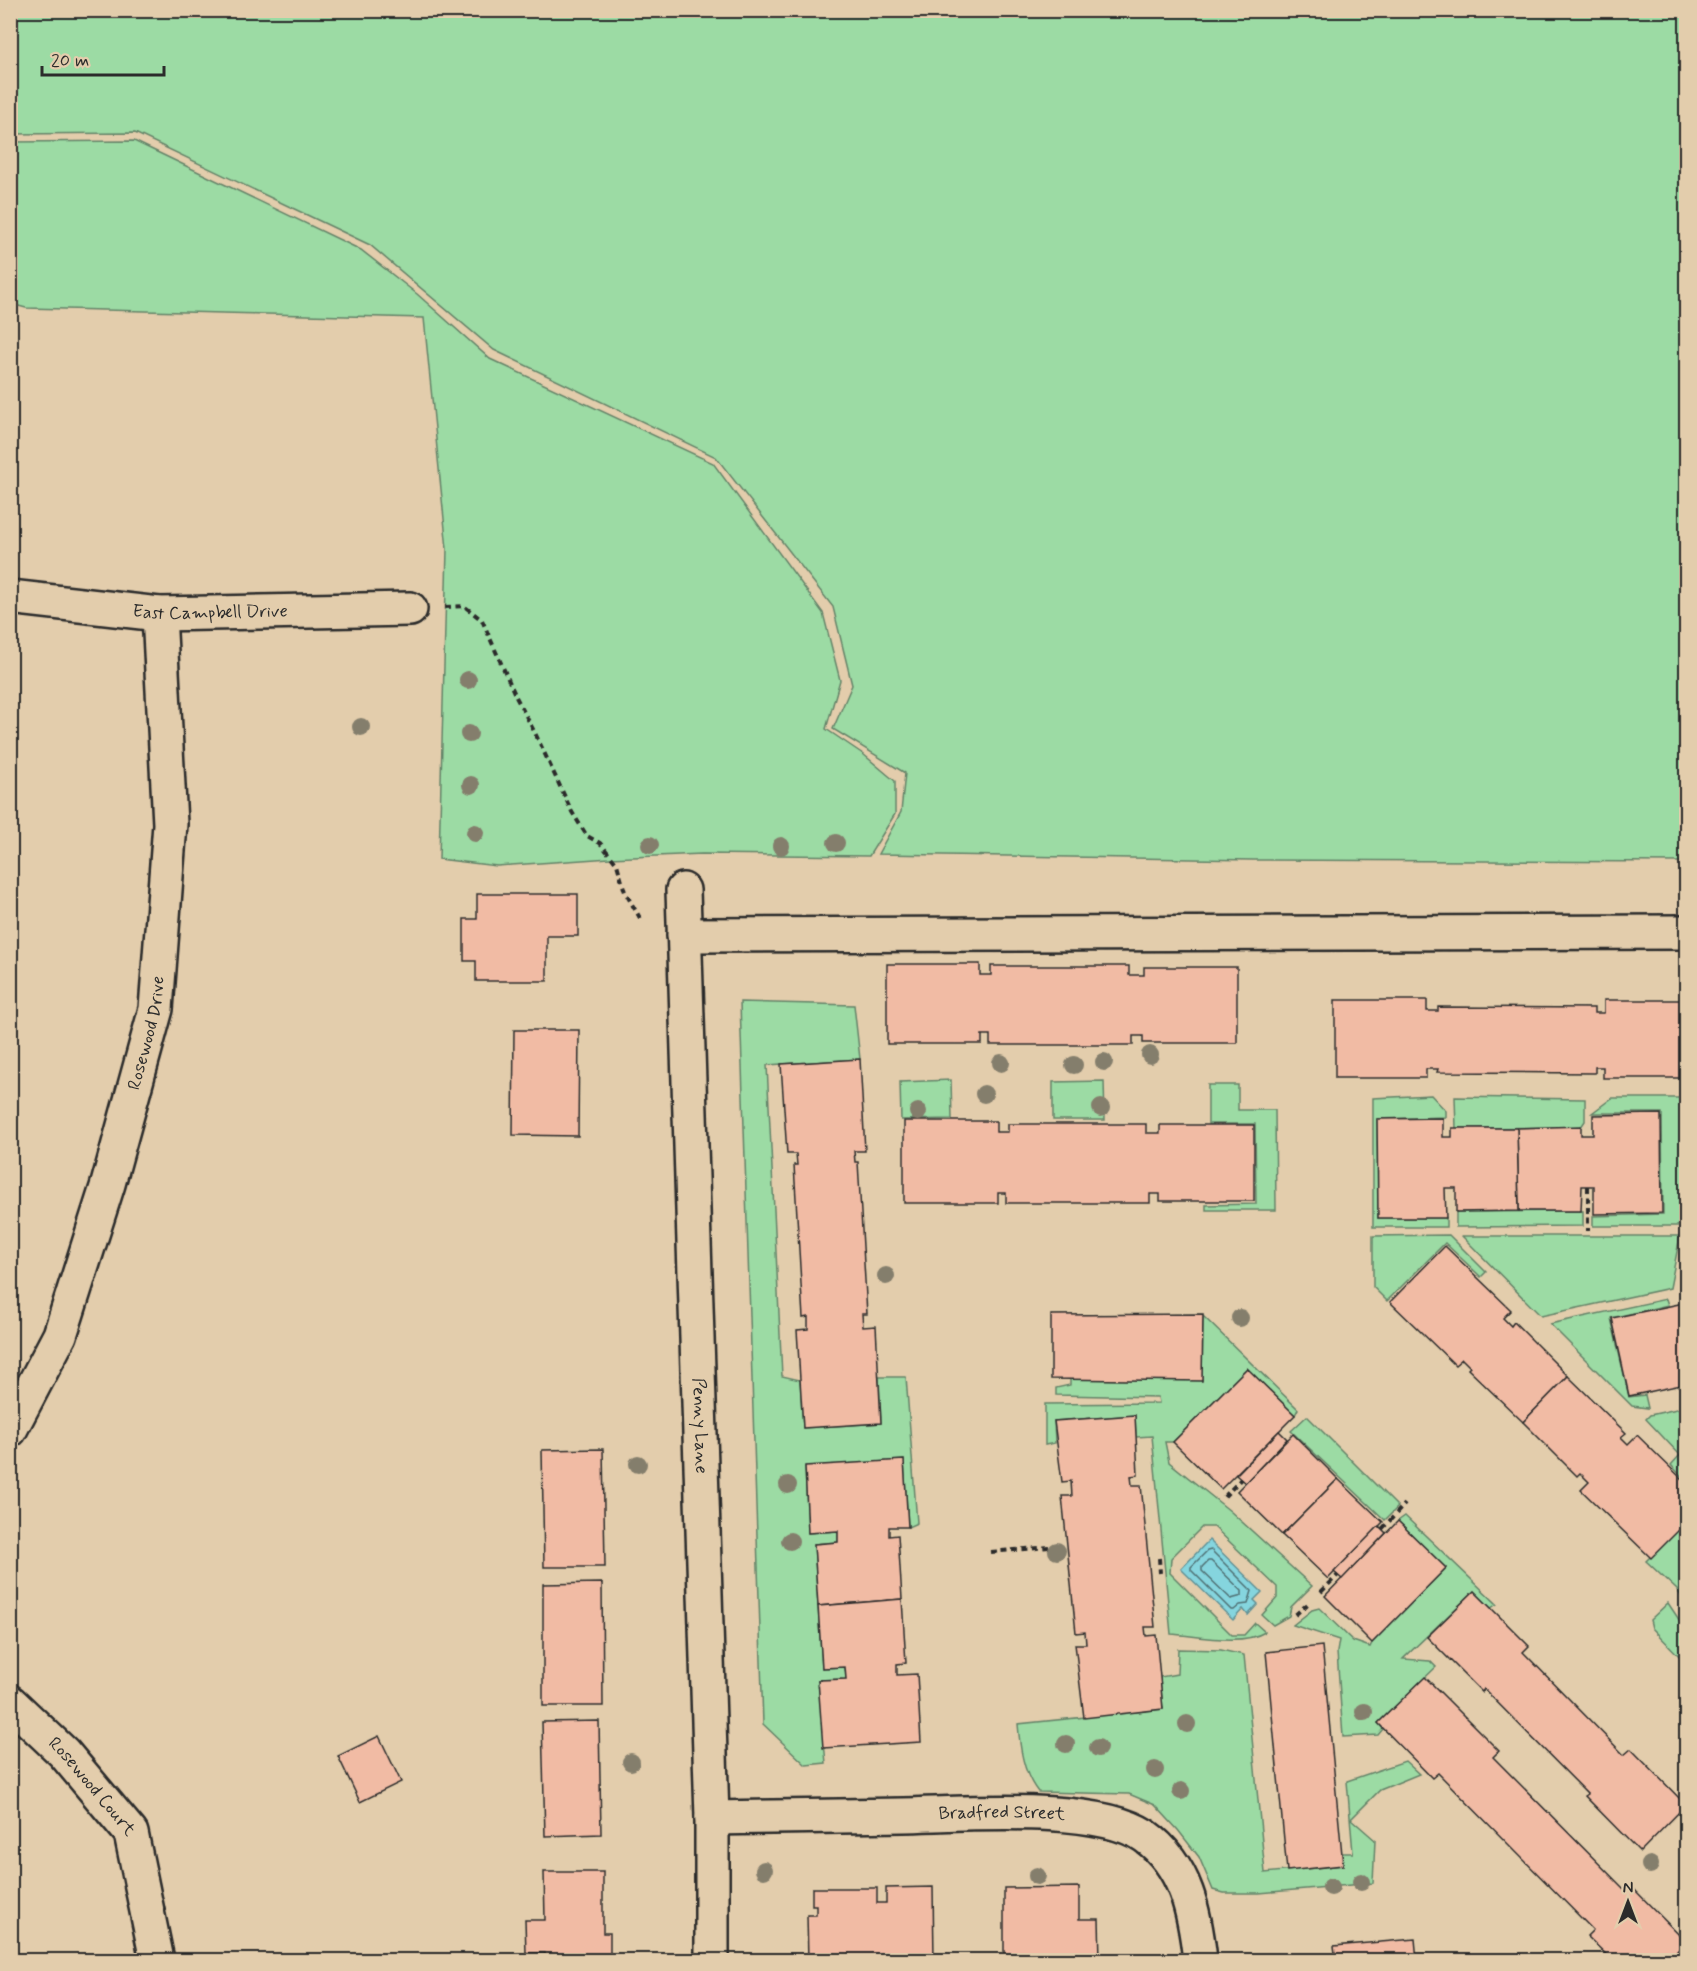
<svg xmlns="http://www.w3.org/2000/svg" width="1697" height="1971" font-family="Mynerve,sans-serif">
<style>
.green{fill:#9cdba4;stroke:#648368;stroke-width:1.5}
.water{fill:#85d5de;stroke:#619196;stroke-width:1.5}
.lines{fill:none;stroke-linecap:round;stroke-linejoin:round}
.shore{stroke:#4f6f73;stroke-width:1.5}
.building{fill:#f1bba4;stroke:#2b2b2b;stroke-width:1.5}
.street-casing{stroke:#2b2b2b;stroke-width:38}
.path{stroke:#2b2b2b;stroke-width:4;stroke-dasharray:6 4.5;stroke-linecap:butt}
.street{stroke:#e3cdac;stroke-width:33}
.tree{fill:#847e6c}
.labels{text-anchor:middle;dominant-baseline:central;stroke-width:4.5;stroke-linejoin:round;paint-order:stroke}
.street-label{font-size:18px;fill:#2b2b2b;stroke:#e3cdac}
</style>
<rect width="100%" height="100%" fill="#e3cdac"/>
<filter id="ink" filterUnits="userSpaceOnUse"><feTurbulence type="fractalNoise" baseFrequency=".0167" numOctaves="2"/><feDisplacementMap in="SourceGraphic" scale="12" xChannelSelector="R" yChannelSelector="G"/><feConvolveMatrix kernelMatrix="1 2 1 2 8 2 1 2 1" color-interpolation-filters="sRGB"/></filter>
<g filter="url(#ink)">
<g class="green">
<path d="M10,11H1686V862L1253,860L878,854L901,812L905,773L833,729L852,685L833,607L716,457L494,350L370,245L135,133L11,134Z"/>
<path d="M134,141L361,250L417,294L490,359L713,463L823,613L840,680L826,729L863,754L895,781V814L869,856L702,854L610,858L497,866L439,859L447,549L424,318L26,308L11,304V142Z"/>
<path d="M740,1002L854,1005L860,1059L767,1065L782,1376L800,1380L803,1428L881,1423L879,1377H906L917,1523L908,1527L904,1460L805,1467L808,1533L838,1531V1542L814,1544L822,1668L845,1667L846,1679L818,1680L826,1763L806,1765L763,1724Z"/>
<path d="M951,1080L952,1119L901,1120L900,1082Z"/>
<path d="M1104,1081L1105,1120H1053V1082Z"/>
<path d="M1208,1085H1238V1110H1275L1276,1210H1206V1205L1256,1204L1255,1124H1208Z"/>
<path d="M1431,1095L1446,1111V1117L1377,1119L1378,1218H1446V1227H1373V1098Z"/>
<path d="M1455,1097L1585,1099V1121L1581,1127L1456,1128Z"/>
<path d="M1612,1098H1686V1189L1680,1226H1593V1216L1663,1214L1662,1113H1592Z"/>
<path d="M1583,1211V1226L1456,1227V1212Z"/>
<path d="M1449,1235L1486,1272L1481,1277L1445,1243L1387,1301L1373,1287V1236Z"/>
<path d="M1462,1236H1680L1670,1288L1541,1316Z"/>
<path d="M1666,1299L1668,1305L1611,1318L1629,1397L1645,1395L1648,1408L1632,1406L1550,1324Z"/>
<path d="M1203,1316L1298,1409L1295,1415L1246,1369L1173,1442H1165L1169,1462L1230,1511L1312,1586L1291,1607L1289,1616L1273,1625L1262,1615L1277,1598V1587L1214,1527H1202L1171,1558L1170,1573L1232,1635H1244L1255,1623L1265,1632C1242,1646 1198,1636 1171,1634L1152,1436L1136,1437L1135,1415L1054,1421L1055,1443L1045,1445V1404L1159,1403L1158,1397L1056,1395V1388L1070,1385V1379L1202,1380Z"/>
<path d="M1686,1407V1481L1671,1465L1680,1455L1646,1419L1650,1415Z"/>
<path d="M1307,1416L1398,1507L1385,1520L1291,1431Z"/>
<path d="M1405,1516L1497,1604L1491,1608L1474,1591L1403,1659L1430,1661L1436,1667L1378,1723L1383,1729L1378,1735L1343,1737L1337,1652L1339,1640L1293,1625L1312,1610L1319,1608L1353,1641L1370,1647L1372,1643L1446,1568L1398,1521Z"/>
<path d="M1686,1522V1603L1677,1590L1646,1561Z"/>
<path d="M1668,1603L1686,1630V1663L1652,1628L1650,1620Z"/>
<path d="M1178,1649L1221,1650L1244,1655L1265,1873L1343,1865L1342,1853H1353L1347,1781L1405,1761L1419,1774L1380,1790L1351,1819L1375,1840L1373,1883L1259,1893H1224L1213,1890L1199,1857L1178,1830L1155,1805L1129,1794L1038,1792C1023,1773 1020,1748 1018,1724L1163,1709L1160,1677L1177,1674Z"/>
</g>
<path class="water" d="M1209,1540L1262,1592L1254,1600L1258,1604L1248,1615L1243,1609L1233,1620L1181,1569Z"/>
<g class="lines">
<g class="shore">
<path d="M1211,1550L1252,1591L1248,1604L1240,1605L1234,1610H1231L1191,1570V1567L1207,1551Z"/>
<path d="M1208,1561H1211L1242,1591V1596L1231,1599L1202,1571V1567Z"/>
</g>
</g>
<g class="building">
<path d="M477,894H578V936H547V981H476V961H464V919H477Z"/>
<path d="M887,964H980V975H991V966H1129V975H1144V967H1237V1043H1143V1036H1133V1045H990V1035H982V1044H887Z"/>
<path d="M1335,1000H1427V1011H1438V1007L1594,1008V1013H1604V1000H1686V1078H1603V1067H1595V1073L1437,1072L1438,1069H1426V1078H1335Z"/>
<path d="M514,1030H579L578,1136L513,1135Z"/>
<path d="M860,1059L865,1151H854L855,1162H858L867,1314H862L863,1327L876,1326L881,1423L803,1428L797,1330L808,1329V1317L803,1318L794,1165H797L796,1154H787L781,1064Z"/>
<path d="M1661,1114L1662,1213L1594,1214V1186H1582L1581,1211H1519L1517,1128L1581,1126V1135H1593V1115Z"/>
<path d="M1443,1118V1137H1452V1128H1517L1519,1211L1456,1212V1188H1445L1446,1218H1378L1377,1119Z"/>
<path d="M904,1121H996V1132H1008V1124H1146V1133H1160V1125H1254V1201H1160V1194H1150V1203H1006V1193H998V1203H904Z"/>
<path d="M1445,1246L1511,1310L1503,1318L1511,1326L1514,1322L1568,1376L1523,1422L1468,1369L1470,1367L1462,1359L1455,1365L1390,1302Z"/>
<path d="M1684,1303L1686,1313V1384L1629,1396L1612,1318Z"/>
<path d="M1203,1314L1202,1381L1051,1379V1315Z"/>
<path d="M1247,1368L1295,1415L1221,1489L1173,1442Z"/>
<path d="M1568,1376L1626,1433L1621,1437L1628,1444L1637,1435L1686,1483V1523L1651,1558L1581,1490L1589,1482L1580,1473L1577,1476L1523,1422Z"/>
<path d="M1135,1415L1138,1475L1131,1476L1132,1485H1141L1155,1627H1145L1146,1636L1156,1635L1163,1709L1084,1718L1075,1644H1086L1085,1632L1076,1633L1062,1496H1072L1071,1481L1062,1482L1054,1421Z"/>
<path d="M1279,1431L1287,1439L1245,1483L1236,1475Z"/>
<path d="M1293,1434L1338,1479L1282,1535L1237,1491Z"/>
<path d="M603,1449L605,1567H544L542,1450Z"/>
<path d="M904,1460L908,1527H889V1536L898,1535L902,1599L818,1606L814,1544L838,1542V1531L808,1533L805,1466Z"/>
<path d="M1338,1479L1383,1522L1328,1579L1282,1535Z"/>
<path d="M1398,1521L1446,1568L1372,1643L1325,1596Z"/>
<path d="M1379,1526L1386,1533L1342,1579L1334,1572Z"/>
<path d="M602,1583L603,1706H543V1584Z"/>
<path d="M1474,1591L1529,1646L1523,1652L1624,1755L1631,1749L1686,1805L1640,1852L1585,1796L1588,1794L1484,1689L1482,1692L1427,1637Z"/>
<path d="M902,1599L906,1663L897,1664V1675L917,1674L921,1742L823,1748L818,1680L846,1679L845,1667L822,1668L818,1606Z"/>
<path d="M1322,1646L1343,1865L1287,1871L1266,1652Z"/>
<path d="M1425,1677L1499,1751L1493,1757L1625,1890L1630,1885L1686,1942L1668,1960H1612L1587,1936L1593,1930L1438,1773L1432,1778L1378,1723Z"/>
<path d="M599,1721L601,1834L545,1836L542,1722Z"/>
<path d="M379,1736L401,1782L360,1802L338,1756Z"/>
<path d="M544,1872H603V1933H610V1960H545V1953H526L525,1920H545Z"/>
<path d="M933,1887L934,1960H808L807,1915H816V1905H812V1888H877V1903H886V1888Z"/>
<path d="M1079,1887V1919H1099L1100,1960H1004V1888Z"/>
<path d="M1415,1939L1417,1960H1336L1334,1946Z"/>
</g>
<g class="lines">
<g class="street-casing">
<g id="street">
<path id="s1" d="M10,597L159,614L410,609"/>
<path id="s2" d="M683,890L712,1818V1960"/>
<path d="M684,935L1686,932"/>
<path id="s3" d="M10,1430L60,1335L108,1184L156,1009L170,824L159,614"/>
<path id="s4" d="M10,1702L64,1753L131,1833L157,1960"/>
<path id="s5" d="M712,1818C776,1817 839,1816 903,1815C963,1814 1096,1803 1145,1836C1186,1865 1195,1914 1200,1960"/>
</g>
</g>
<g class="path">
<path d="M445,607L464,606L482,620L516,697L535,733L572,812L587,836L600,843L617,864L625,892L640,918"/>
<path d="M1588,1186V1231"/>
<path d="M1224,1497L1241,1479"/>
<path d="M1382,1529L1405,1504"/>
<path d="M991,1552L1049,1547"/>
<path d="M1159,1558L1160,1573"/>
<path d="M1321,1592L1338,1575"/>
<path d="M1295,1615L1310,1602"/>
</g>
<use href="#street" class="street"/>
</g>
<g class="tree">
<circle cx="468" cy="680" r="9"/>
<circle cx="361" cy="727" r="9"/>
<circle cx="469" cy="734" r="9"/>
<circle cx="471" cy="785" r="9"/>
<circle cx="475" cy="833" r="9"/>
<circle cx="836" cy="843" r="9"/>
<circle cx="650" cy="845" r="9"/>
<circle cx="781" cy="846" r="9"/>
<circle cx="1150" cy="1055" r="9"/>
<circle cx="1104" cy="1062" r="9"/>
<circle cx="1001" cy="1063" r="9"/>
<circle cx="1074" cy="1065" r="9"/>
<circle cx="984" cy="1094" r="9"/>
<circle cx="1101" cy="1108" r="9"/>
<circle cx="918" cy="1112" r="9"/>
<circle cx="886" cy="1276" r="9"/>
<circle cx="1240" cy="1318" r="9"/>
<circle cx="638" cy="1464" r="9"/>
<circle cx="788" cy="1485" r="9"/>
<circle cx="790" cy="1541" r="9"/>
<circle cx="1057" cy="1551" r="9"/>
<circle cx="1364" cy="1712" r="9"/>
<circle cx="1187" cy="1724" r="9"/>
<circle cx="1066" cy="1744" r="9"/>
<circle cx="1098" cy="1748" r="9"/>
<circle cx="631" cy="1762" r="9"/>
<circle cx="1155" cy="1770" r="9"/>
<circle cx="1181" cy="1791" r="9"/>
<circle cx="1650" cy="1865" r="9"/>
<circle cx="764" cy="1870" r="9"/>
<circle cx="1037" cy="1876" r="9"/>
<circle cx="1361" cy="1882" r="9"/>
<circle cx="1331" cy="1887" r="9"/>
</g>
</g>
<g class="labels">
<g class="street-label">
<text stroke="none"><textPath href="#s1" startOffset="201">East Campbell Drive</textPath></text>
<text stroke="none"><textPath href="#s3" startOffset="422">Rosewood Drive</textPath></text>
<text stroke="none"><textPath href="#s2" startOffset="536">Penny Lane</textPath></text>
<text stroke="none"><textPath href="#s4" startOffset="118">Rosewood Court</textPath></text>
<text stroke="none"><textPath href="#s5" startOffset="290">Bradfred Street</textPath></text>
</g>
</g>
<rect width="1697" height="1971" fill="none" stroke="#e3cdac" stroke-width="36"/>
<rect x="18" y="18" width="1661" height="1935" fill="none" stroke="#2b2b2b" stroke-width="2" filter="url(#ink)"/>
<g transform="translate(1628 1902)" stroke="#e3cdac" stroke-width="4.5" paint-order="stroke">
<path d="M0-4.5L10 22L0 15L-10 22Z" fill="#2b2b2b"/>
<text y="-9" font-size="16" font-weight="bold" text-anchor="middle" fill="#2b2b2b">N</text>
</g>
<path d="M42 66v9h122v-9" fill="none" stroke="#2b2b2b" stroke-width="3"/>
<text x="51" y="66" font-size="18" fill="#2b2b2b" stroke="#e3cdac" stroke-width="4.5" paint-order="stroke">20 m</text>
</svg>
